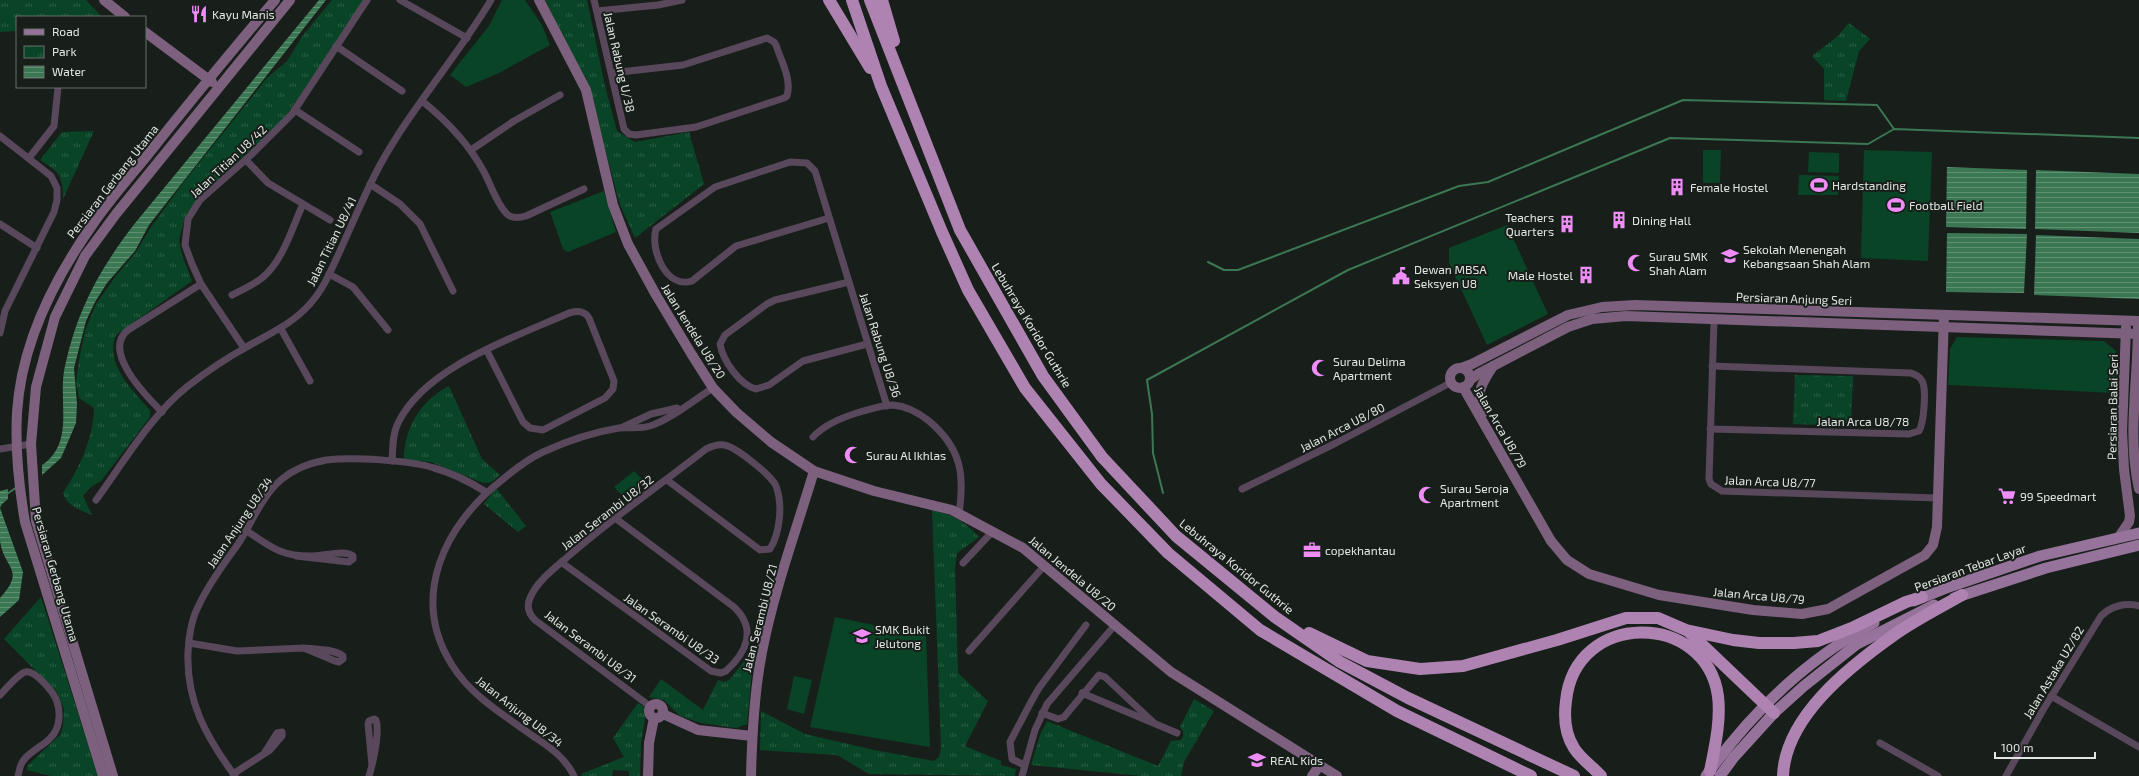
<svg xmlns="http://www.w3.org/2000/svg" width="2139" height="776" font-family="'Exo 2',sans-serif">
<style>
.grass{fill:#094426}
.park{fill:url(#park-tufts)}
.water{fill:url(#water-rules)}
.lines{fill:none;stroke-linecap:round;stroke-linejoin:round}
.stream{stroke:#3c7754;stroke-width:2}
.street{stroke:#59485b;stroke-width:7}
.secondary{stroke:#7c607e;stroke-width:10}
.primary{stroke:#96739a;stroke-width:11}
.highway{stroke:#ae83b2;stroke-width:12}
.labels{text-anchor:middle;dominant-baseline:central;stroke-width:4;stroke-linejoin:round;paint-order:stroke}
.poi-label{font-size:12px;fill:#e2e6e3;stroke:#181f1a;text-anchor:start}
.street-label{font-size:12px;fill:#e2e6e3;stroke:#181f1a}
</style>
<defs>
<pattern id="park-tufts" width="24" height="20" patternUnits="userSpaceOnUse"><rect width="24" height="20" fill="#094426"/><path d="M3 7l-1-3M5 7V3M7 7l1-3M15 17l-1-3M17 17v-4M19 17l1-3" fill="none" stroke="#2d5f45"/></pattern>
<pattern id="water-rules" width="6" height="5" patternUnits="userSpaceOnUse"><rect width="6" height="5" fill="#3c7754"/><path d="M0 2.5h6" fill="none" stroke="#619175"/></pattern>
</defs>
<rect width="100%" height="100%" fill="#181f1a"/>
<g class="grass">
<path d="M502,0H525L542,25L550,45L499,73L466,87L450,75L489,26Z"/>
<path d="M1703,150H1721L1720,183H1703Z"/>
<path d="M1864,150L1932,152L1928,261L1861,258Z"/>
<path d="M1809,152L1839,153V173L1808,172Z"/>
<path d="M1799,175L1839,176L1838,195H1798Z"/>
<path d="M604,191L616,232L568,252L563,249L550,212Z"/>
<path d="M1507,225L1548,314L1487,345L1449,263V248Z"/>
<path d="M1957,337L2104,341L2116,351L2115,393L1948,385L1950,349Z"/>
<path d="M634,471L645,482L625,498L614,487Z"/>
<path d="M835,617L926,636L930,747L810,727Z"/>
<path d="M794,676L812,680L804,714L787,709Z"/>
</g>
<g class="park">
<path d="M0,0H86L102,17H17V31L0,32Z"/>
<path d="M332,0H364L288,113L274,129L198,198L185,217L179,240L182,255L192,281L116,335C104,363 133,391 150,410V417L101,481L91,487L83,496L92,515C80,510 67,506 63,493C80,467 93,439 94,408L79,398L76,382L79,360L85,331L96,304L115,277L136,252L149,230L183,183L267,78L287,61L303,35Z"/>
<path d="M545,0H587L605,86L617,131L635,142L689,132L704,184L635,238L620,205L586,78L571,54Z"/>
<path d="M1849,23L1870,39L1859,51L1846,101L1824,100V69L1812,56L1838,36Z"/>
<path d="M94,131L63,199C63,175 59,172 40,160L62,132Z"/>
<path d="M1795,375L1853,376L1851,426L1793,424Z"/>
<path d="M449,386L482,459L500,475L492,482L483,483L431,462L404,460C404,429 420,401 449,386Z"/>
<path d="M496,488L526,526L518,532L484,504Z"/>
<path d="M932,510C955,516 963,520 979,537L957,553L955,567L958,673L988,701L965,746L1001,761V765L1016,769L1015,776L869,774L837,755L760,750L761,711L805,734L874,750L934,761L939,757L941,748Z"/>
<path d="M41,597L98,776H51L27,770L28,765L60,735L63,726L64,709L57,692L4,639Z"/>
<path d="M754,649L747,724L736,728L701,723L680,716L664,700L649,697L661,679L703,710L718,680L724,682L729,680Z"/>
<path d="M1194,699L1214,711L1184,762L1181,776H1141L1031,765L1040,735L1047,721L1158,766L1171,741L1181,740C1184,735 1184,732 1180,727Z"/>
<path d="M638,703L643,706L646,712L641,744L640,776H629V771L613,770L612,776H582L581,774L624,757L613,738Z"/>
</g>
<g class="water">
<path d="M319,0H326L149,225L135,251L107,283L95,302L86,321L74,368L77,404L76,423L61,458L42,475V465C76,442 57,400 65,366C77,310 100,268 136,222Z"/>
<path d="M1947,167L2027,170L2026,229L1946,227Z"/>
<path d="M2036,170L2139,174V233L2035,229Z"/>
<path d="M1947,233L2027,234L2024,293L1946,292Z"/>
<path d="M2036,235L2139,239V299L2034,295Z"/>
<path d="M8,489V499L2,504L0,508L23,572L19,600L0,617V598C27,568 3,569 0,540C0,524 0,507 0,491Z"/>
</g>
<g class="lines">
<g class="stream">
<path d="M1208,262L1224,270H1238L1459,186L1488,182L1683,100L1877,105L1894,129"/>
<path d="M1163,493L1153,453L1152,414L1147,380L1348,270L1670,138L1868,144L1894,129L2139,138"/>
<path d="M7,494L17,487"/>
</g>
<g class="street">
<path d="M400,0L467,38"/>
<path d="M594,0L624,129L629,134L636,135L696,127L784,98L787,96C792,79 781,61 776,45L774,42L767,38L683,65L611,73"/>
<path d="M597,11L658,5L682,0"/>
<path d="M336,46L402,91"/>
<path d="M422,101C447,121 469,144 484,172C491,185 496,202 506,213C511,219 519,218 526,216L584,189"/>
<path d="M295,110L359,152"/>
<path d="M0,136L51,176L57,188V200L54,212L5,311L0,333"/>
<path d="M471,150L514,121L560,95"/>
<path d="M29,158L54,126L58,87"/>
<path d="M246,160L268,183L330,220"/>
<path d="M370,184L400,204L420,224L453,291"/>
<path d="M829,218L736,246L692,281C666,289 650,250 656,229L715,187L790,162L807,163L815,171L887,406"/>
<path d="M0,224L37,248"/>
<path d="M329,274L353,287L388,330"/>
<path d="M849,282L775,300L767,304L725,335L720,344C723,361 740,385 756,389L769,385L803,361L867,344"/>
<path d="M232,295C242,290 253,285 262,278C283,261 292,228 303,204"/>
<path d="M1714,320L1709,479L1711,484L1722,491L1937,498"/>
<path d="M281,329L310,381"/>
<path d="M244,348L201,284L192,264L185,245L188,219L200,200L251,155L292,114L367,0"/>
<path d="M162,412C147,397 101,351 128,330L201,284"/>
<path d="M623,427L651,414L677,408"/>
<path d="M1710,429L1909,434L1919,431C1924,423 1926,392 1923,383C1921,377 1916,375 1911,373L1712,366"/>
<path d="M813,437C825,424 843,417 860,412C871,409 882,405 893,405C906,406 919,413 929,421C961,448 965,474 959,514"/>
<path d="M0,449L31,444"/>
<path d="M392,461C393,448 392,435 398,423C425,367 515,337 569,313C577,311 584,310 589,318L614,381L613,389L605,398L543,430L530,428L523,422L487,351"/>
<path d="M1242,489L1336,443L1452,382"/>
<path d="M96,500C123,463 152,414 188,386C206,372 225,359 245,348C268,334 291,325 309,305C324,289 331,270 340,251C353,222 365,193 380,165C412,107 457,57 491,0"/>
<path d="M247,531C272,548 282,557 314,556C325,556 345,549 353,556V559L349,562L296,556"/>
<path d="M561,562L711,671L721,673L726,671C747,652 757,629 734,607L615,518"/>
<path d="M963,563L993,531"/>
<path d="M189,643L237,651L304,648C315,649 334,649 343,656V659L339,662L335,661L304,648"/>
<path d="M969,651L1045,565"/>
<path d="M1082,693L1177,733"/>
<path d="M0,695C7,688 17,675 25,672C35,669 55,694 57,702C60,710 60,722 56,730C50,744 31,749 23,761C20,765 19,771 18,776"/>
<path d="M2051,696L2139,747"/>
<path d="M651,707L535,620C529,614 526,607 530,598C536,583 552,570 564,560C609,520 659,486 706,449C712,446 718,444 724,445C735,446 772,476 776,486C783,504 780,533 770,549L760,550L667,480"/>
<path d="M1042,713L1058,719L1064,717L1099,675L1105,677L1154,723"/>
<path d="M1880,743L1938,776"/>
<path d="M1024,765L1012,759L1010,742L1031,702L1039,688L1086,625"/>
<path d="M233,774L270,750L282,736V732L277,733L265,752"/>
<path d="M235,776C206,737 186,701 188,652C189,635 191,619 199,605C209,583 224,564 238,544C252,523 262,495 282,479C294,469 310,463 326,460C351,457 410,460 434,468C453,473 470,482 486,492"/>
<path d="M369,776C373,763 380,733 376,720L374,719L369,721L368,724L372,765"/>
<path d="M574,776C565,757 549,747 533,736C504,715 471,696 452,665C409,597 445,524 502,480C515,469 528,459 543,452C567,441 594,432 619,428C629,427 640,429 650,426C671,419 694,400 713,388"/>
<path d="M1022,776L1035,730L1047,704L1115,625"/>
<path d="M2006,776L2043,710L2101,616C2111,606 2126,602 2139,606"/>
</g>
<g class="secondary">
<path d="M104,0L125,17"/>
<path d="M539,0L586,90L613,205L628,244L656,295L692,355L713,388L736,412L771,442L814,471L874,491L952,510L1023,548L1171,672L1337,776"/>
<path d="M145,32L212,82"/>
<path d="M2138,327C2138,381 2127,436 2139,489"/>
<path d="M1461,368L1472,364L1568,315L1602,307L1635,305L2139,321"/>
<circle cx="1460" cy="378" r="10"/>
<path d="M1470,380L1478,374L1568,327L1592,319L1626,316L2139,334"/>
<path d="M1463,387L1551,541L1567,560L1589,574L1659,595L1753,610L1802,614L1828,609L1925,555L1933,545L1937,527L1944,315"/>
<path d="M1482,414C1477,389 1480,387 1493,366"/>
<path d="M2118,538L2129,522L2130,516L2124,469L2122,431L2126,328"/>
<circle cx="656" cy="711" r="7"/>
<path d="M663,714L698,730L752,736"/>
<path d="M103,776L25,522C19,487 15,450 17,413C21,345 54,279 93,224C109,201 128,179 146,157C188,104 231,52 275,0"/>
<path d="M113,776L36,521L31,444L36,387L55,317L85,256L116,214L290,0"/>
<path d="M648,776L649,743L654,718"/>
<path d="M751,776C752,734 754,693 762,652C774,590 796,531 814,471"/>
<path d="M1312,776L1320,765"/>
</g>
<g class="primary">
<path d="M1954,598L2046,568L2139,545"/>
<path d="M1914,601L1949,587L2040,556L2139,533"/>
<path d="M1706,776C1750,714 1807,659 1874,623"/>
<path d="M1720,776L1734,757L1774,713L1804,686L1857,644L1934,605"/>
</g>
<g class="highway">
<path d="M829,0L870,68"/>
<path d="M852,0L881,86L942,232L968,290L1025,388L1101,484L1168,553L1260,630L1397,711L1531,776"/>
<path d="M870,0L960,230L1043,376L1102,457L1176,536L1275,617L1340,662L1408,698L1574,776"/>
<path d="M882,0L894,41"/>
<path d="M1689,632L1774,713"/>
<path d="M1309,633L1367,661L1420,669L1463,666L1557,640L1626,618H1658L1686,630L1733,640L1759,643H1794L1818,641L1854,627L1906,602L1922,597"/>
<path d="M1601,776C1593,767 1580,758 1574,748C1565,734 1564,716 1566,701C1575,610 1706,611 1718,696C1721,721 1715,746 1710,771"/>
<path d="M1783,776C1785,717 1849,667 1894,635C1915,620 1939,608 1962,595"/>
</g>
</g>
<defs>
<g id="restaurant-bare" transform="scale(1.38)"><path d="M-5-6h1v4h1v-4h1v4h1v-4h1v5L-1.5 .5V6h-2V.5L-5-1ZM5-6V6H3V1.5H1.5Q1.5-4 5-6Z" fill="#ee8cf8" stroke="#181f1a" stroke-width="2.5" paint-order="stroke"/></g>
<g id="stadium-bare" transform="scale(1.38)"><path d="M0-5a6.5 5 0 1 0 0 10a6.5 5 0 1 0 0-10ZM-3.5-1.8h7v3.6h-7Z" fill="#ee8cf8" stroke="#181f1a" stroke-width="2.5" paint-order="stroke"/></g>
<g id="building-bare" transform="scale(1.38)"><path d="M-4-6H4V6H1V3H-1V6H-4ZM-2.5-4.3h1.7v1.8h-1.7ZM.8-4.3h1.7v1.8H.8ZM-2.5-1h1.7V.8h-1.7ZM.8-1h1.7V.8H.8Z" fill="#ee8cf8" stroke="#181f1a" stroke-width="2.5" paint-order="stroke"/></g>
<g id="school-bare" transform="scale(1.38)"><path d="M0-5L7-2L0 1L-7-2ZM-4 1L0 2.5L4 1V4Q0 6-4 4Z" fill="#ee8cf8" stroke="#181f1a" stroke-width="2.5" paint-order="stroke"/></g>
<g id="mosque-bare" transform="scale(1.38)"><path d="M3.5-4.9A6 6 0 1 0 3.5 4.9A5 5 0 1 1 3.5-4.9Z" fill="#ee8cf8" stroke="#181f1a" stroke-width="2.5" paint-order="stroke"/></g>
<g id="civic-bare" transform="scale(1.38)"><path d="M-.6-6.5H3V-4.5H.6V-3L4-1V1h2V6H-6V1h2V-1L-.6-3ZM-1.2 2.5V6h2.4V2.5Z" fill="#ee8cf8" stroke="#181f1a" stroke-width="2.5" paint-order="stroke"/></g>
<g id="supermarket-bare" transform="scale(1.38)"><path d="M-6-5.5h2.5l.6 2H6L4.5 2H-2.5L-4.4-4H-6ZM-1.5 3.2a1.3 1.3 0 1 0 .1 0ZM3 3.2a1.3 1.3 0 1 0 .1 0Z" fill="#ee8cf8" stroke="#181f1a" stroke-width="2.5" paint-order="stroke"/></g>
<g id="office-bare" transform="scale(1.38)"><path d="M-6-3h4V-5.5h4V-3h4V5H-6ZM-1-4.5V-3h2v-1.5ZM-6 0V1H6V0Z" fill="#ee8cf8" stroke="#181f1a" stroke-width="2.5" paint-order="stroke"/></g>
</defs>
<g fill-rule="evenodd">
<use href="#restaurant-bare" x="199" y="14"/>
<use href="#stadium-bare" x="1819" y="185"/>
<use href="#building-bare" x="1677" y="187"/>
<use href="#stadium-bare" x="1896" y="205"/>
<use href="#building-bare" x="1619" y="220"/>
<use href="#building-bare" x="1567" y="224"/>
<use href="#school-bare" x="1730" y="256"/>
<use href="#mosque-bare" x="1636" y="263"/>
<use href="#building-bare" x="1586" y="275"/>
<use href="#civic-bare" x="1401" y="276"/>
<use href="#mosque-bare" x="1320" y="368"/>
<use href="#mosque-bare" x="853" y="455"/>
<use href="#mosque-bare" x="1427" y="495"/>
<use href="#supermarket-bare" x="2007" y="496"/>
<use href="#office-bare" x="1312" y="550"/>
<use href="#school-bare" x="862" y="636"/>
<use href="#school-bare" x="1257" y="760"/>
</g>
<g class="labels">
<g class="poi-label">
<text x="212" y="14">Kayu Manis</text>
<text x="1832" y="185">Hardstanding</text>
<text x="1690" y="187">Female Hostel</text>
<text x="1909" y="205">Football Field</text>
<text x="1554" y="217" text-anchor="end">Teachers<tspan x="1554" dy="14">Quarters</tspan></text>
<text x="1632" y="220">Dining Hall</text>
<text x="1743" y="249">Sekolah Menengah<tspan x="1743" dy="14">Kebangsaan Shah Alam</tspan></text>
<text x="1649" y="256">Surau SMK<tspan x="1649" dy="14">Shah Alam</tspan></text>
<text x="1414" y="269">Dewan MBSA<tspan x="1414" dy="14">Seksyen U8</tspan></text>
<text x="1573" y="275" text-anchor="end">Male Hostel</text>
<text x="1333" y="361">Surau Delima<tspan x="1333" dy="14">Apartment</tspan></text>
<text x="866" y="455">Surau Al Ikhlas</text>
<text x="1440" y="488">Surau Seroja<tspan x="1440" dy="14">Apartment</tspan></text>
<text x="2020" y="496">99 Speedmart</text>
<text x="1325" y="550">copekhantau</text>
<text x="875" y="629">SMK Bukit<tspan x="875" dy="14">Jelutong</tspan></text>
<text x="1270" y="760">REAL Kids</text>
</g>
<g class="street-label">
<text transform="translate(620 62) rotate(77)">Jalan Rabung U/38</text>
<text transform="translate(228 161) rotate(-43)">Jalan Titian U8/42</text>
<text transform="translate(112 181) rotate(-52)">Persiaran Gerbang Utama</text>
<text transform="translate(331 241) rotate(-64)">Jalan Titian U8/41</text>
<text transform="translate(1794 298) rotate(2)">Persiaran Anjung Seri</text>
<text transform="translate(1032 325) rotate(59)">Lebuhraya Koridor Guthrie</text>
<text transform="translate(694 331) rotate(58)">Jalan Jendela U8/20</text>
<text transform="translate(881 345) rotate(72)">Jalan Rabung U8/36</text>
<text transform="translate(2112 407) rotate(-89)">Persiaran Balai Seri</text>
<text x="1863" y="421">Jalan Arca U8/78</text>
<text transform="translate(1342 427) rotate(-27)">Jalan Arca U8/80</text>
<text transform="translate(1501 427) rotate(60)">Jalan Arca U8/79</text>
<text transform="translate(1770 481) rotate(2)">Jalan Arca U8/77</text>
<text transform="translate(607 512) rotate(-38)">Jalan Serambi U8/32</text>
<text transform="translate(239 522) rotate(-56)">Jalan Anjung U8/34</text>
<text transform="translate(1237 566) rotate(39)">Lebuhraya Koridor Guthrie</text>
<text transform="translate(1970 567) rotate(-20)">Persiaran Tebar Layar</text>
<text transform="translate(1073 573) rotate(40)">Jalan Jendela U8/20</text>
<text transform="translate(56 574) rotate(74)">Persiaran Gerbang Utama</text>
<text transform="translate(1759 595) rotate(5)">Jalan Arca U8/79</text>
<text transform="translate(759 618) rotate(-76)">Jalan Serambi U8/21</text>
<text transform="translate(672 628) rotate(35)">Jalan Serambi U8/33</text>
<text transform="translate(591 646) rotate(37)">Jalan Serambi U8/31</text>
<text transform="translate(2053 672) rotate(-59)">Jalan Astaka U2/82</text>
<text transform="translate(520 711) rotate(38)">Jalan Anjung U8/34</text>
</g>
</g>
<rect x="16" y="16" width="130" height="72" fill="#181f1a" stroke="#696f6a"/>
<rect x="24" y="29" width="20" height="6" fill="#96739a" stroke="#696f6a"/>
<text x="52" y="36" font-size="12" fill="#e2e6e3">Road</text>
<rect x="24" y="46" width="20" height="12" fill="url(#park-tufts)" stroke="#696f6a"/>
<text x="52" y="56" font-size="12" fill="#e2e6e3">Park</text>
<rect x="24" y="66" width="20" height="12" fill="url(#water-rules)" stroke="#696f6a"/>
<text x="52" y="76" font-size="12" fill="#e2e6e3">Water</text>
<path d="M1995 752v6h100v-6" fill="none" stroke="#e2e6e3" stroke-width="2"/>
<text x="2001" y="752" font-size="12" fill="#e2e6e3" stroke="#181f1a" stroke-width="3" paint-order="stroke">100 m</text>
</svg>
